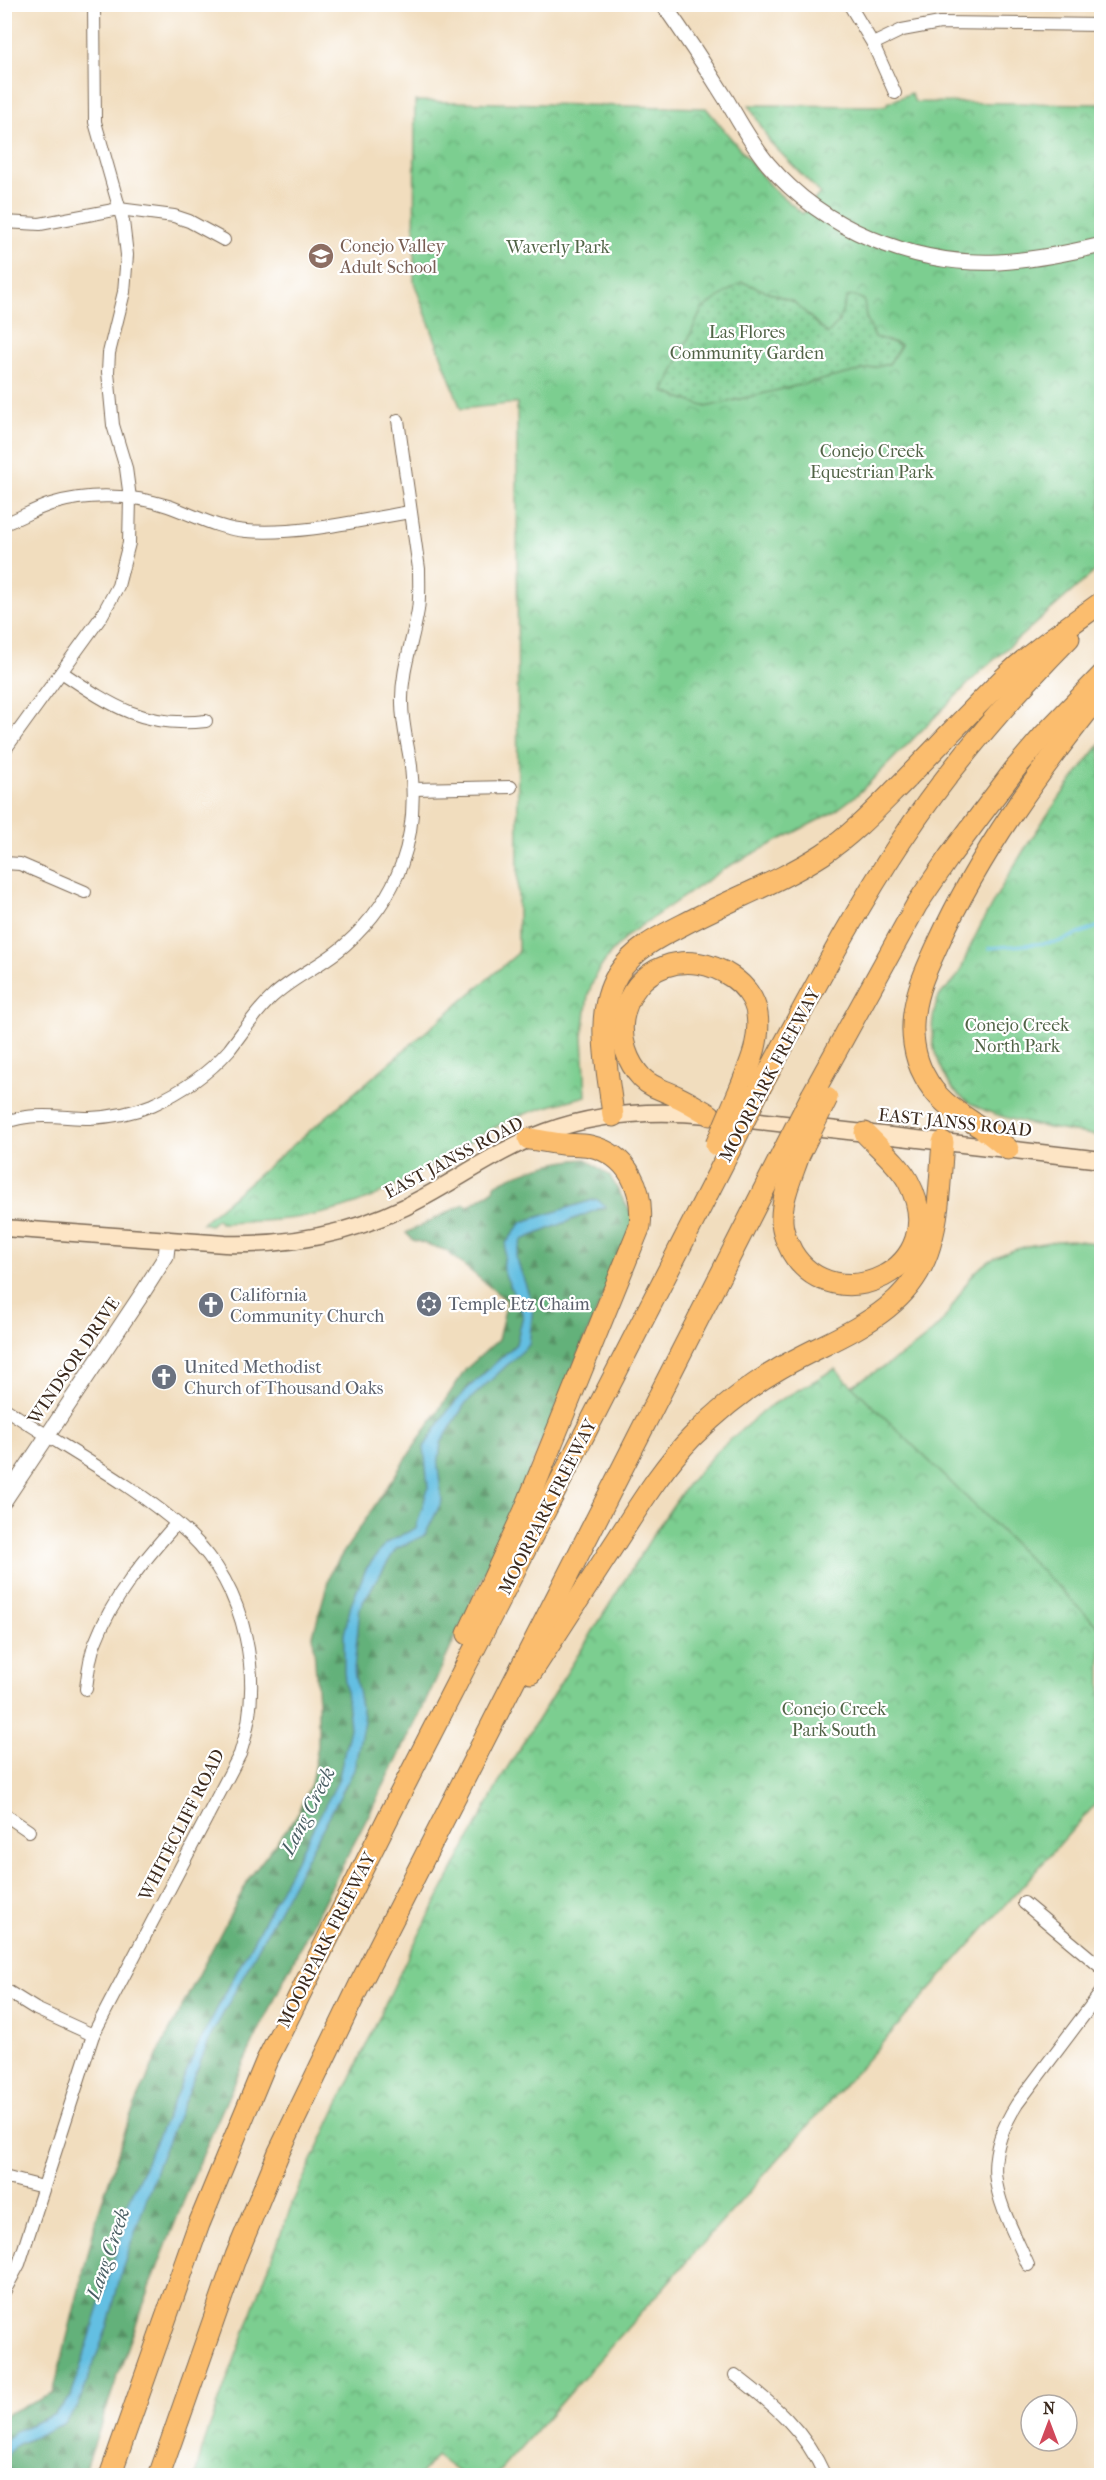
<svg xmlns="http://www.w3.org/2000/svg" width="1106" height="2480" font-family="'IM FELL French Canon',serif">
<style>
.grass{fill:#7bce90;stroke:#5b7c57;stroke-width:1.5}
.forest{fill:url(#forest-firs);stroke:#506e4c;stroke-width:1.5}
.park{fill:url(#park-crowns);stroke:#5b7c57;stroke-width:1.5}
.garden{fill:url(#garden-dots);stroke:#5b7c57;stroke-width:1.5}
.water{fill:#64bfe2;stroke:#507480;stroke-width:1.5}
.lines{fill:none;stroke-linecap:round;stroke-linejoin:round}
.stream{stroke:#64bfe2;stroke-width:3}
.minor-casing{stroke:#7b6956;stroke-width:14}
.tertiary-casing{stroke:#7b6956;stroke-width:17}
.secondary-casing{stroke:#7b6956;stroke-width:19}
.motorway-casing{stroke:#7b6956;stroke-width:23}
.minor{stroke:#fff;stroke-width:12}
.tertiary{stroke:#fff;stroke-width:15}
.secondary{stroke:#fde5c5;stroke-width:16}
.motorway{stroke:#fbbd6e;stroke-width:21}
.motorway-bridge-casing{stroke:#7b6956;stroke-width:23;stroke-linecap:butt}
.motorway-bridge{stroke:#fbbd6e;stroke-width:21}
.labels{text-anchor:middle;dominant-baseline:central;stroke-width:4.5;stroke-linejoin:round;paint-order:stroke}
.education-label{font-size:18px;fill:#785e54;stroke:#fff;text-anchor:start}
.park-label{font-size:18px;fill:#516346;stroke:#fff}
.street-label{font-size:18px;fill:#3b2a1e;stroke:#fff}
.worship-label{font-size:18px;fill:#5b616d;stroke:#fff;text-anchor:start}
.water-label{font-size:20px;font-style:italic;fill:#495e63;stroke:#fff}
</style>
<defs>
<pattern id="forest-firs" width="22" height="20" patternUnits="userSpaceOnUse" patternTransform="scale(1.5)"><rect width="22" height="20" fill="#64b17a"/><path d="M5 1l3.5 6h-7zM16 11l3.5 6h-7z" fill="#549063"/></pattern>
<pattern id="park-crowns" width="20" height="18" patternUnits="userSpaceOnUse" patternTransform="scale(1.5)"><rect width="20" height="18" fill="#7bce90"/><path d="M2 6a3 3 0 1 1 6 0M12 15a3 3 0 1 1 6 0" fill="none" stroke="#66a775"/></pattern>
<pattern id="garden-dots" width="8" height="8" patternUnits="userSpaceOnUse" patternTransform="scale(1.5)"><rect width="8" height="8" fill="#7bce90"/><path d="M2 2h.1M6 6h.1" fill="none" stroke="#66a775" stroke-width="1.8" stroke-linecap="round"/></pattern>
</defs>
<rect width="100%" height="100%" fill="#fff"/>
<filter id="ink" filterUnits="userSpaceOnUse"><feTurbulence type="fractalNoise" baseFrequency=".0167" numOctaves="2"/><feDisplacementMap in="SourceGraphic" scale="12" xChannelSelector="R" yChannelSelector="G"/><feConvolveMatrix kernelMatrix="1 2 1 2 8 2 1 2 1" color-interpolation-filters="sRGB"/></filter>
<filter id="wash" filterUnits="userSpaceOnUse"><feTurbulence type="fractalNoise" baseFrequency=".008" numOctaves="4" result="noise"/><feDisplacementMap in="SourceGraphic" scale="24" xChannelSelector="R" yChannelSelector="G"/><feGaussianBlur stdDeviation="1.35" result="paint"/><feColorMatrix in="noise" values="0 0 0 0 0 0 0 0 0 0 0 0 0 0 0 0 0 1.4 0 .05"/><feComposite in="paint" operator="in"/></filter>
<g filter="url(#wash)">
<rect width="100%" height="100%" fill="#f1ddbe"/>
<path class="grass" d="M1072,1240L1101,1244V1634L851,1386C883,1367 916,1350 941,1323C953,1309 960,1291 971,1277C993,1249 1040,1242 1072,1240Z"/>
<path class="forest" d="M586,1159L610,1176L635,1220C567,1383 499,1547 423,1707C365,1827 299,1943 243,2064C181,2198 130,2335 84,2475H5L4,2415L53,2394L97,2217L129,2119L162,2045L250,1877L295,1818L311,1784L318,1746V1701L313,1635L331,1571L466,1369L498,1340L507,1301L445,1250L413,1240L406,1233L464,1204L469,1206L494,1190L495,1185C521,1170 556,1161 586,1159Z"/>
<g class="park">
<path d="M911,93L915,102L1101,104V566L980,672L858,794L834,812L727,867L629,934L610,954L596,974L588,995L583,1036L586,1096C561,1103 535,1109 512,1119C458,1144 412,1183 355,1204C312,1220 266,1221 220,1223L217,1219L210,1225L202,1223L518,953L517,403L461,409L414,282L415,101L706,108L772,188L803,214L820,193L770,142L749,105L886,106L887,103Z"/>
<path d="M1101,743V1136C1065,1131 985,1120 959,1095C949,1087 945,1076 940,1065C930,1044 930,1020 938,999C942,990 951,986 956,978C962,970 965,959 969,949C1004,875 1050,807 1101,743Z"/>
<path d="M835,1369L1101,1629V1798L496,2475H462L436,2456L420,2475H195L206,2437L293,2201L407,1958L504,1773L658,1527L687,1485L717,1451L768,1407Z"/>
</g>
<path class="garden" d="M742,282L794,302L828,334L838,323L847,297L855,296L864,300L866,318L875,337L901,345L889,364L706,407L664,392L702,309Z"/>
<path class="water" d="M596,1199L606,1206L522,1240L516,1257L533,1306L529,1345L465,1404L441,1443L438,1467L442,1501L425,1535L396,1549L360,1607L354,1671L364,1721L354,1770L211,2036L158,2165L122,2270L108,2325L77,2408L63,2424L17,2445L9,2452L5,2464L13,2475H5V2441L15,2431L53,2415L71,2397L125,2224L127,2205L200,2041L338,1781L350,1728L344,1672V1634L351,1605L366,1569L386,1543L416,1528L428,1488L424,1447L446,1413L466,1390L516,1344L523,1315L503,1270L506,1243L522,1222Z"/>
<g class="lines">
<path class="stream" d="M989,948L1058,942L1102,925"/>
</g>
</g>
<g filter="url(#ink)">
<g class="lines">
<g class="minor-casing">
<g id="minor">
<path d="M849,4L873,44L895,93"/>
<path d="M873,44L902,30L940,23L1102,25"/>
<path d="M4,222L40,224L119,209L174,216L189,221L224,240"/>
<path d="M4,524C20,518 35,509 51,504C88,493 131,494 168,506C194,515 218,529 246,531C300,535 357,521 410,512"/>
<path d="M63,673C112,706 144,728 206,721"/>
<path d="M4,751L101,617L118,586L129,543L130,498L126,468L113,425L108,372L109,353L124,292L127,255L123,221L95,122L94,4"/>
<path d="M413,789L511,787"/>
<path d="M4,863L20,864L85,892"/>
<path d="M4,1122C12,1120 19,1118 27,1117C48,1114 69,1118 90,1118C110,1117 133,1113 152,1105C181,1092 208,1074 229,1050C243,1032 255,1013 272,997C294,976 323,965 345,945C400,896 419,838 411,766C408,745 402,725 402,703C401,671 413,641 418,610C420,596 419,583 419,569L398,420"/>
<path d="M4,1408C64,1448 137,1486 189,1534C247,1589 265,1680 240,1754L93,2035L19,2264L4,2292"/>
<path d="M86,1689C88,1673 89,1658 95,1643C112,1598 145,1559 176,1524"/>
<path d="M4,1814L29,1831"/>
<path d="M1024,1903L1102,1968"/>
<path d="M4,1989L36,2009L93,2035"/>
<path d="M4,2177L43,2187"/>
<path d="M1028,2265C1000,2202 976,2168 1017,2104L1102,1991"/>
<path d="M735,2375C773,2404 805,2430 825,2476"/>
</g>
</g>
<g class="tertiary-casing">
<g id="tertiary">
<path d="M663,4C685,35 706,67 726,99C739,121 751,144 768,164C823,229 913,266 999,262C1034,260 1068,253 1102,245"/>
<path d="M4,1501L140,1297L166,1256L168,1239"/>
</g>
</g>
<g class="secondary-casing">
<g id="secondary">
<path d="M733,1118L1102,1160"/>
<path d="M4,1228L225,1244C296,1246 364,1231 426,1196C466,1174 503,1148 546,1132C597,1113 654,1110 708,1115"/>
</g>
</g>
<g class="motorway-casing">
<g id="motorway">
<path d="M759,1090C805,1007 848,921 901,841C949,768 1008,700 1069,638"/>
<path d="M812,1095L917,904L949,857L1015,769L1044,735L1102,675"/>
<path d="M710,1115C699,1109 689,1102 678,1097C665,1090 653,1089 642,1078C627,1062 620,1040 623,1019C632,965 689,947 732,977C744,985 755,999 757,1014C761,1041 750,1064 740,1089"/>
<path d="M613,1116C609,1072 592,1015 618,974C636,946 665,934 694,919C737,897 783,880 823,854C852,835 876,809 901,784C935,749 970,712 1005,677C1035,649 1069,626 1102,602"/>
<path d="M1008,1149C1000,1142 992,1135 983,1129C959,1113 938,1103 924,1075C914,1057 911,1033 914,1013C917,988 928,966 938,944C980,852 1039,771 1102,693"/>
<path d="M799,1155C792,1176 781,1199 782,1221C782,1232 787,1242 792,1252C834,1322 955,1270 908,1181C898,1163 879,1148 865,1133"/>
<path d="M468,1634L524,1512L640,1226C644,1190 629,1155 590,1146C581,1144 572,1145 562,1144C551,1143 540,1140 529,1139"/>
<path d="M531,1673C559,1630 587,1587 615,1543C639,1506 661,1469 692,1437C717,1412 746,1388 777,1370C835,1335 909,1318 930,1245C940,1213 940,1175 943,1142"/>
<path d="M110,2476L199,2224L266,2062L400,1794L731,1148"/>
<path d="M159,2476L236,2256L279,2152L360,1984L782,1154"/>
</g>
</g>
<use href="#minor" class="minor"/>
<use href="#tertiary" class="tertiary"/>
<use href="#secondary" class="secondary"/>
<use href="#motorway" class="motorway"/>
<g class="motorway-bridge-casing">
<g id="motorway-bridge">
<path d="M716,1145L740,1089"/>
<path d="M731,1148L759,1090"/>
<path d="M782,1154L812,1095"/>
<path d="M799,1155L827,1098"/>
</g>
</g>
<use href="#motorway-bridge" class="motorway-bridge"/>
</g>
</g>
<defs>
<g id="school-disc" transform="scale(1.35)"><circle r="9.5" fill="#8d6e63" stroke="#fff"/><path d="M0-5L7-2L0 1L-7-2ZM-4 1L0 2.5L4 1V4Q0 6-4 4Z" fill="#fff"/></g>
<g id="synagogue-disc" transform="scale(1.35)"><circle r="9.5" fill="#6b7280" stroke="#fff"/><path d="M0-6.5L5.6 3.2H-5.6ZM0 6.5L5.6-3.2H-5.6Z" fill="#fff"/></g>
<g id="church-disc" transform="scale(1.35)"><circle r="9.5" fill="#6b7280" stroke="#fff"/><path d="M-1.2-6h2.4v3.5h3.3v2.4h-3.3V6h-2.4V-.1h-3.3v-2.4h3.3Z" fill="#fff"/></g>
</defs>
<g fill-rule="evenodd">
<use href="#school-disc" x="321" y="256"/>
<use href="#synagogue-disc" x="429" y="1304"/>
<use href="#church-disc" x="211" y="1305"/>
<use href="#church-disc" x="164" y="1377"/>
</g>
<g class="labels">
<g class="education-label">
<text x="340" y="246">Conejo Valley<tspan x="340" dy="21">Adult School</tspan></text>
</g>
<g class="park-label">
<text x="558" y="247">Waverly Park</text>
<text x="747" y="332">Las Flores<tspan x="747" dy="21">Community Garden</tspan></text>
<text x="872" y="451">Conejo Creek<tspan x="872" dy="21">Equestrian Park</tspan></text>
<text x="1017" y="1025">Conejo Creek<tspan x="1017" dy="21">North Park</tspan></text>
<text x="834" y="1709">Conejo Creek<tspan x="834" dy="21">Park South</tspan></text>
</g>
<g class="street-label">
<text transform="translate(770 1075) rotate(-62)">MOORPARK FREEWAY</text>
<text transform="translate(955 1123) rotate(6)">EAST JANSS ROAD</text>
<text transform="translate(454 1158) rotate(-28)">EAST JANSS ROAD</text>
<text transform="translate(74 1361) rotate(-56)">WINDSOR DRIVE</text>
<text transform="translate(548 1507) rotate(-63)">MOORPARK FREEWAY</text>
<text transform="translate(182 1825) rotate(-63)">WHITECLIFF ROAD</text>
<text transform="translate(327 1940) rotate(-63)">MOORPARK FREEWAY</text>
</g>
<g class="worship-label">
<text x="230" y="1295">California<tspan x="230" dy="21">Community Church</tspan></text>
<text x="448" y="1304">Temple Etz Chaim</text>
<text x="184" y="1367">United Methodist<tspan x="184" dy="21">Church of Thousand Oaks</tspan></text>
</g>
<g class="water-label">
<text transform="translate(308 1811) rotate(-63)">Lang Creek</text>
<text transform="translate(108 2254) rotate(-71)">Lang Creek</text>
</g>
</g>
<rect width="1106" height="2480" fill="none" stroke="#fff" stroke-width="24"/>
<g transform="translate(1049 2423)"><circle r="28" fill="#ffffff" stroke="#b1aaa5" stroke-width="1.5"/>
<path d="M0-4.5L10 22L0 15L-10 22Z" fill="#d1495b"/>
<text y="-9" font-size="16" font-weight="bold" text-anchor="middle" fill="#3b2a1e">N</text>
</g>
</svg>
